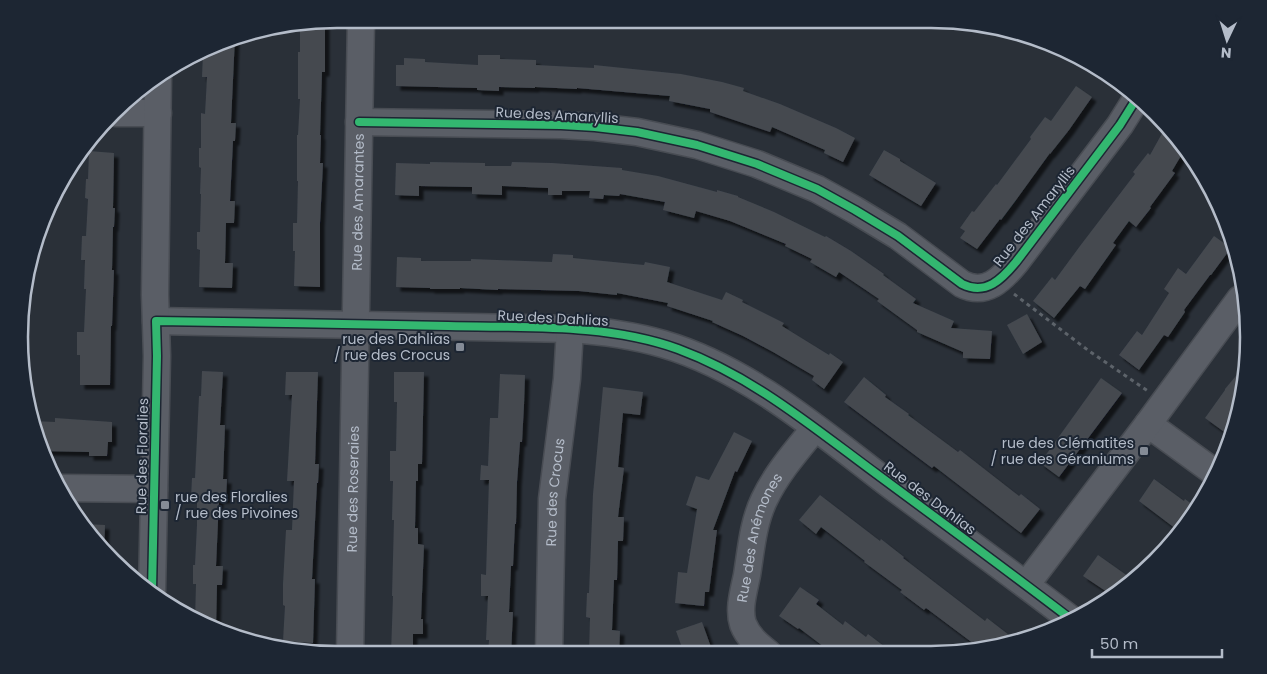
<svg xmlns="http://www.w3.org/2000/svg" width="1267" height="674" font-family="Poppins,sans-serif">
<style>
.building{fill:#444950;filter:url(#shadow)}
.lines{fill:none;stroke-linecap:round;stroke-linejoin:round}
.minor-casing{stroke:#484c53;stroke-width:29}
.path{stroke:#5d636a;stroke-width:3;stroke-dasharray:4 4;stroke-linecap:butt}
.minor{stroke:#5a5e66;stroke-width:26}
.cycleway-casing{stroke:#1d2633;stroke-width:11}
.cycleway{stroke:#33b770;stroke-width:8}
.poi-dot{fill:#848b96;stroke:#1d2633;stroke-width:2}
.labels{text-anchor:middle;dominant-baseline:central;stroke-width:4;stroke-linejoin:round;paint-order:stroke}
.street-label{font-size:14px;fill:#b4bcc9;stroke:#1d2633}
.poi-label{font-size:14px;fill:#b4bcc9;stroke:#1d2633;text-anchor:end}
.rim{fill:none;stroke:#b4bcc9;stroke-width:2.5}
</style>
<defs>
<filter id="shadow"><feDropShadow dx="4.5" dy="4.5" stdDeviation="1" flood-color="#0009"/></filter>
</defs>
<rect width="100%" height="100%" fill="#2a3038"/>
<g class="building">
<path d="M306,24H325V72H322L320,135H321L320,163H323L320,223V287L294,286L295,251H293V223H297L298,181H297V135H298L300,99H298V52H300V25Z"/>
<path d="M235,36L231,123H236L235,141H233L230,201H235L234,223H226L225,263H233L232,288L199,287L200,250L197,249V232H200L201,194H200L201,168L199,167V148H201V113L205,114L207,77H202L203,53Z"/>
<path d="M478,55H500V59L536,60V65L594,68V65L681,74L722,82L744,88L743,91L780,104L836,128L855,138L843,162L824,153L825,150L772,127L770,132L710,112V109L669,101L670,96L577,88V89L535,87V88L499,87V91L477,90V88L396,86V65H404V58L425,59V62L478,65Z"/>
<path d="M1076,86L1092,97L1069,130L1050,154V153L1016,200L1001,220L1000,219L977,249L960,238L965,231L960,228L972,211L974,212L996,184L997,185L1031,139L1030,137L1045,117L1051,121Z"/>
<path d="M1165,128L1182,143L1185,149L1172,171L1175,173L1150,207L1151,208L1136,227L1129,221L1113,243L1116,245L1085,289L1080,286L1054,318L1033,301L1052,277L1055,280L1080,246L1135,174L1133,172L1148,153L1150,155Z"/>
<path d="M884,150L900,159V161L936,183L921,206L869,175Z"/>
<path d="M89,151L114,153L113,208H115L114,227H113L112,270H114L112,326H111L110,385H80V355H77V332H84L86,289H84L85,260H81L82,236H86L88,199L85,198L86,179H88Z"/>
<path d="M430,162L485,163V166H511L512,162L552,163L622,168V170L658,176L717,192V190L738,196V197L774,212L825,237L826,236L851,251L884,274L883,275L916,299L913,303L954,321L951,328L992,331L990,359L963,358V352L917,332V330L877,301L879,299L839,272L836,277L810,262L812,259L785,246L786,244L730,221L696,211L694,218L663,210L665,202L620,194L619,196L604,195L603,199L589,198L590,191H562V195H548V188L502,186V195L472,194V187L419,186V196L395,195L396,163L430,164Z"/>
<path d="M1214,236L1231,248L1211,275H1210L1184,310L1185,312L1168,337L1164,335L1139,370L1119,355L1137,331L1142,335L1169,293L1164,289L1178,268L1186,274Z"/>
<path d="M553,254L573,255V258L644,265L645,262L670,267L667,282L722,300L726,292L743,300L742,302L784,323L782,326L829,355L830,353L843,362L824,389L812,380L814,376L773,352L743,336L712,322L713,321L667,306L668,303L617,293V295L579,291L498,289V290L460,288V289H430V288L396,287L397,257L421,258V261H471V259L552,262Z"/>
<path d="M1027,314L1042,342L1023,354L1007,325Z"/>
<path d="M1245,365L1246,378L1227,434L1205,418L1225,390V389Z"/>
<path d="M202,371L223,372L220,425H225L223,479H227L226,499H219L216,566H223L222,585H217L216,628L195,620L196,584H193V565H195L197,525V498H191L192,478H195L199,396H201Z"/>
<path d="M286,372H318L315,464H319L318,483H317L312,579H315L313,643L283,641L285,606L283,605V584L286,530H292L294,481H287L292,395H285Z"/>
<path d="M394,372H424L422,464H418V481H416L415,528H418V544L424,545L421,619H423V634H413V654H391L393,596H392L394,520H392L393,481H390V451H396L397,402H394Z"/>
<path d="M500,374L525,375L524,405L522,442H520L517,482L516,524H515L513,566H511L509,612H513L511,654H488L489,640H486L488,596H481V574L486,575L489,480H480L481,465L488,466L490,418H498Z"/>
<path d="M864,377L886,395L885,397L909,414L908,415L958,452L960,450L1019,496L1021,494L1040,509L1021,533L934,466L932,468L844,402Z"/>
<path d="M1101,378L1122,393L1059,477L1040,463Z"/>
<path d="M603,387L643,392L640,415L623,413L618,467L624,468L618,517H624L623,541H618L617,580H614L612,630L620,631L619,654H589L590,618L586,617L587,593H589L593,494Z"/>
<path d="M55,418L112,422V442H108L107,456H89V452L41,451L34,421L55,422Z"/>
<path d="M734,432L752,441L737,472L735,471L713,530H717L709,592H705L704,606L675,603L678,572L687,573L697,509L686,505L696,476L709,480Z"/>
<path d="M1154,479L1184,501L1185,499L1197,508L1180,532L1139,501Z"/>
<path d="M820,495L880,541L881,539L904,557L903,558L985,621L987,618L1009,635L1002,644L982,650L926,608L924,610L900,592L902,590L864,562L865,561L821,527L816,534L799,520Z"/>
<path d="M84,524L105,525L104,552L98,547Z"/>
<path d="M1098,555L1132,579L1113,596L1083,576Z"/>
<path d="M800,587L819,600L816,604L843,625L845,621L866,637L868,634L893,653H832L799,628L798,629L779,616Z"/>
<path d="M702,622L712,650L702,653H684L676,631Z"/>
</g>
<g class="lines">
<g class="minor-casing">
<g id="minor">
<path d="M116,113H158"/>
<path d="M359,122L561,125L595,127L637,132L697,145L757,164L817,189L855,210L898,236L962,284C986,296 1002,279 1016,262L1120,125L1135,101"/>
<path d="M156,321L570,329C601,331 632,335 663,344C749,369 822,433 893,487C953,531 1013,575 1072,620"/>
<path d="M1148,424L1214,472"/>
<path d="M61,488L154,489"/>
<path d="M1026,585L1148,424L1240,299"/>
<path d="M152,591L157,356L155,295L158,76"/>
<path id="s1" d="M768,653C758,645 748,637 743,624C738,609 744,590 747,575C751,550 753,523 764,500C776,474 797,450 815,428"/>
<path id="s2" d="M350,654L361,19"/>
<path id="s3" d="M549,654L552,499L567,379L570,329"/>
</g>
</g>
<path class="path" d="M1014,294L1089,351L1148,391"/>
<use href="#minor" class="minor"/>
<g class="cycleway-casing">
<g id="cycleway">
<path d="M359,122L561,125L595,127L637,132L697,145L757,164L817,189L855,210L898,236L962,284C986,296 1002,279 1016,262L1120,125L1135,101"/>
<path d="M152,591L157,356L156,321C253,322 351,324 448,326C525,328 605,323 678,349C754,377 814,428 878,475C943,523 1008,571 1072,620"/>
</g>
</g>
<use href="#cycleway" class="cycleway"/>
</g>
<g class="poi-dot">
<rect x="455" y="342" width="10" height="10" rx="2.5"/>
<rect x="1139" y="446" width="10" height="10" rx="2.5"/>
<rect x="160" y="500" width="10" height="10" rx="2.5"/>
</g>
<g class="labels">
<g class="street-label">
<text transform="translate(557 115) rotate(3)">Rue des Amaryllis</text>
<text stroke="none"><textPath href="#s2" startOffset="452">Rue des Amarantes</textPath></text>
<text transform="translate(1034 216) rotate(-52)">Rue des Amaryllis</text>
<text transform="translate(553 318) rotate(3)">Rue des Dahlias</text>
<text transform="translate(142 456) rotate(-89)">Rue des Floralies</text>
<text stroke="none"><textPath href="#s2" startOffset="165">Rue des Roseraies</textPath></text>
<text stroke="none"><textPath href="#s3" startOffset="162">Rue des Crocus</textPath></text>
<text transform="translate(930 498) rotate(37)">Rue des Dahlias</text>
<text stroke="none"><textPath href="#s1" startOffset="128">Rue des Anémones</textPath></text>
</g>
<g class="poi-label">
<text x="450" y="339">rue des Dahlias<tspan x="450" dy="16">/ rue des Crocus</tspan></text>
<text x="1134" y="443">rue des Clématites<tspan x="1134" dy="16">/ rue des Géraniums</tspan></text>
<text x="175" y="497" text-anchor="start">rue des Floralies<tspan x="175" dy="16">/ rue des Pivoines</tspan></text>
</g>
</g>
<path d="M0 0H1267V674H0ZM337 28H931A309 309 0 0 1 1240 337V337A309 309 0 0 1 931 646H337A309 309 0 0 1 28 337V337A309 309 0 0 1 337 28Z" fill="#1d2633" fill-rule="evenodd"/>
<path class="rim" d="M337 28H931A309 309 0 0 1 1240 337V337A309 309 0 0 1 931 646H337A309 309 0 0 1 28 337V337A309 309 0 0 1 337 28Z"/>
<g transform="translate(1227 40) rotate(184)" stroke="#1d2633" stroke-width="4" paint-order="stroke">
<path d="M0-4L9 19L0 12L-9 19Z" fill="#b4bcc9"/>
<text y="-8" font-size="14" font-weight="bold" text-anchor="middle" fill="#b4bcc9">N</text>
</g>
<path d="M1092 649v8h130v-8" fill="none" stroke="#b4bcc9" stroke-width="2.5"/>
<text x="1100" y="649" font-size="15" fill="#b4bcc9" stroke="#1d2633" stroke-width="4" paint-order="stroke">50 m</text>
</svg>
